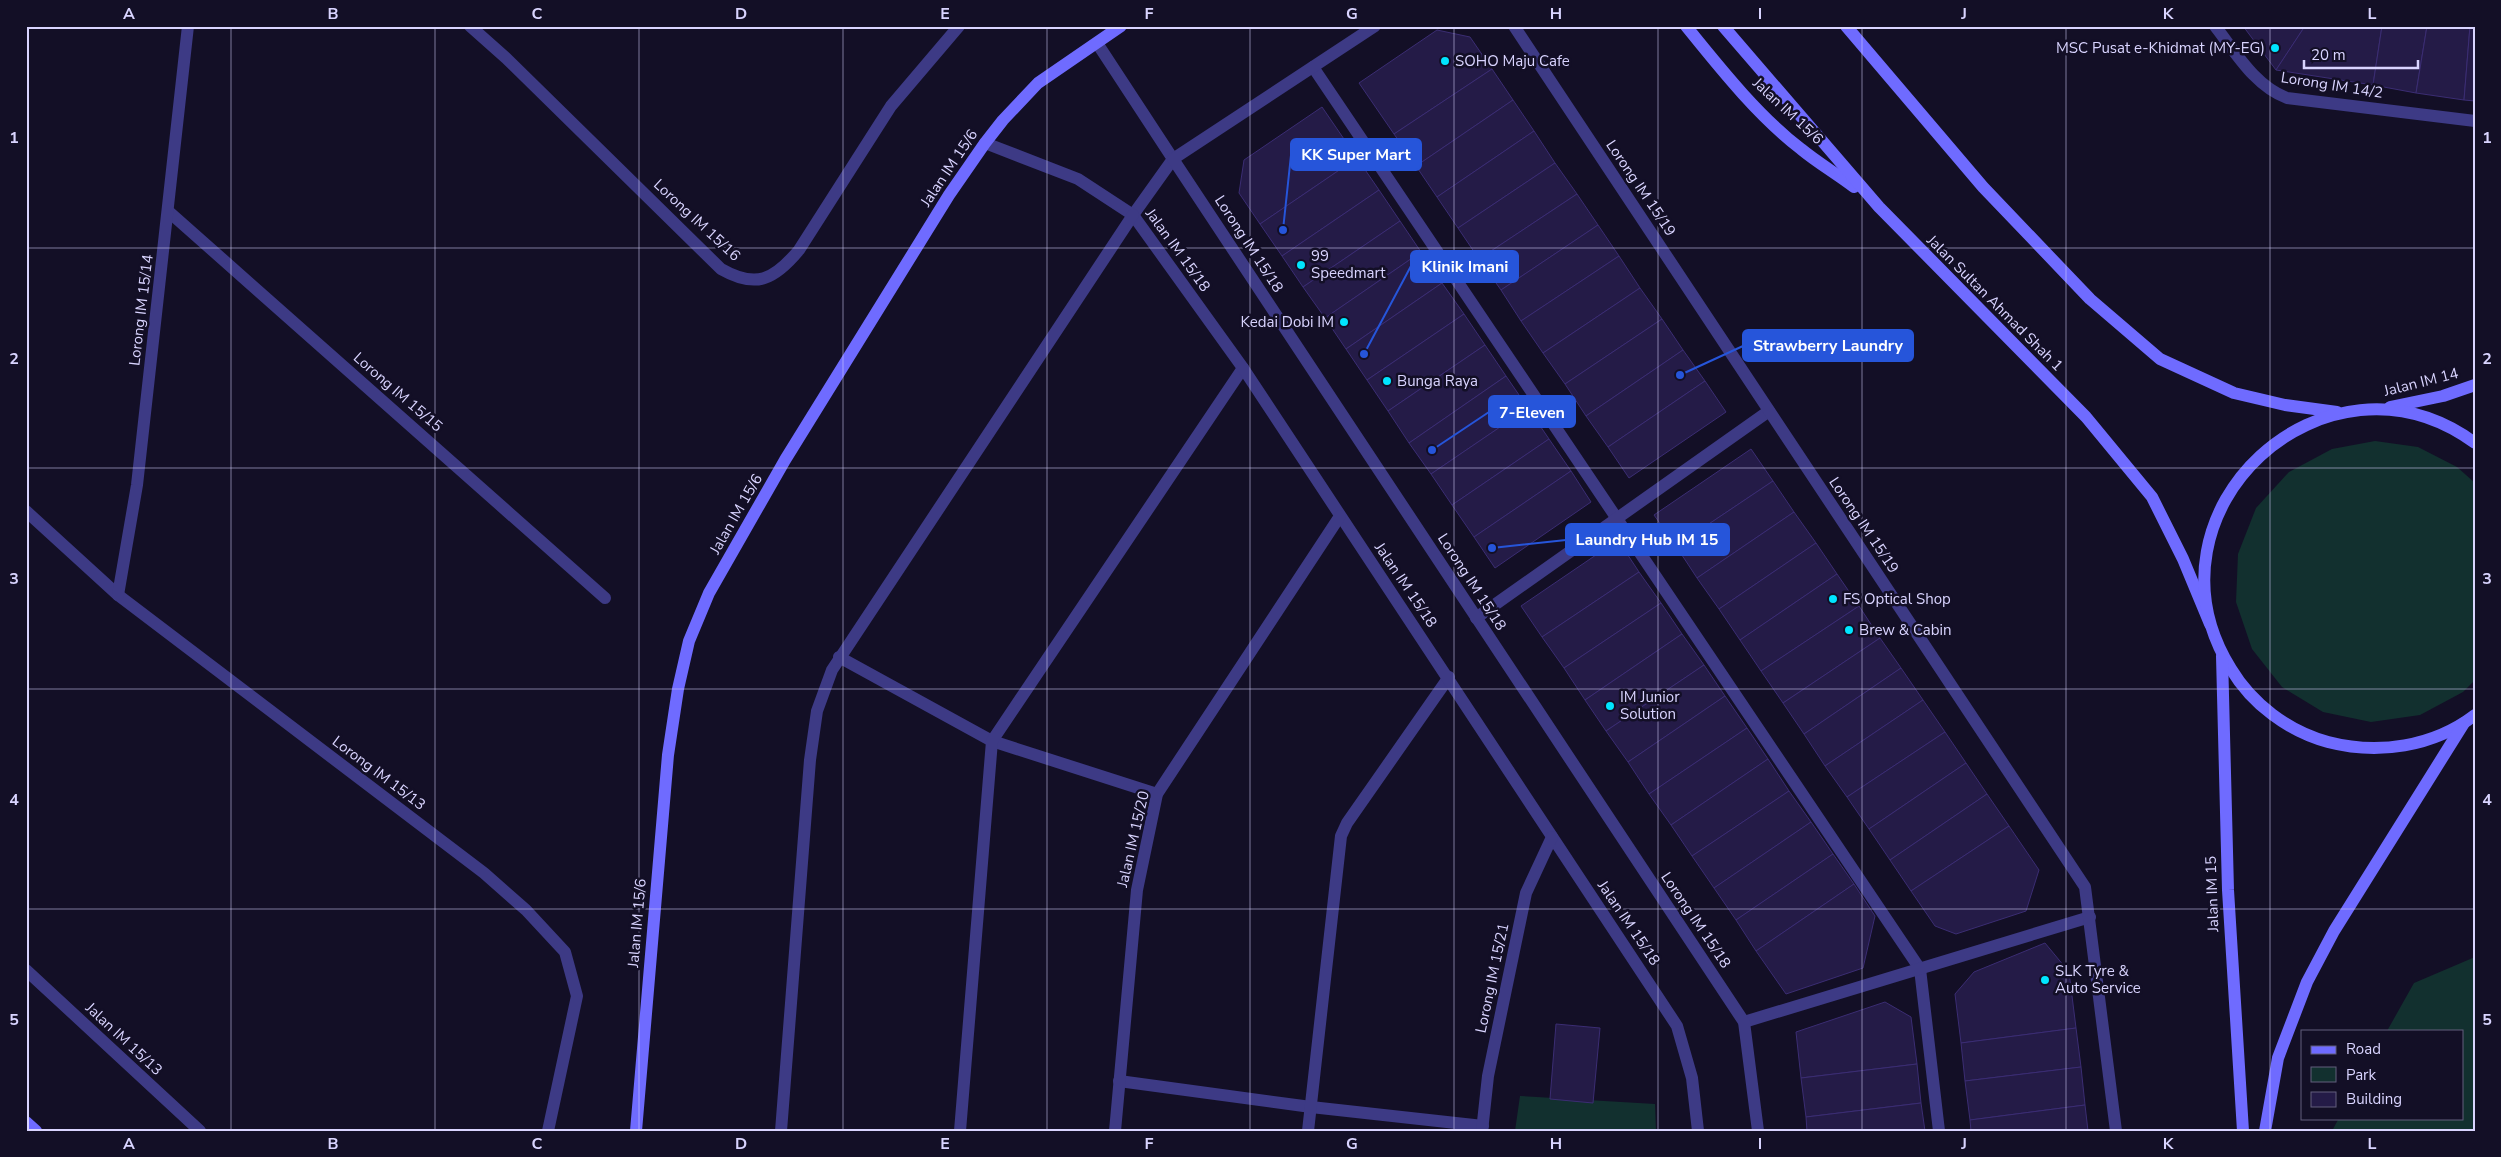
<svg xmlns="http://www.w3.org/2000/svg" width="2501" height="1157" font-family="'Nunito Sans',sans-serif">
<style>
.green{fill:#12302f}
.building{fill:#241b47;stroke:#3b2d73}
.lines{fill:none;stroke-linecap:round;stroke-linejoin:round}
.lane{stroke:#3d3a85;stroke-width:12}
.street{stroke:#3d3a85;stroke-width:12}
.secondary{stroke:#6f6bff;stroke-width:12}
.grid{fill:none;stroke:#d9d4ff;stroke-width:1;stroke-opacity:0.55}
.poi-dot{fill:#00e5ff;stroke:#130f26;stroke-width:2}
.labels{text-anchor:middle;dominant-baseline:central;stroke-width:5;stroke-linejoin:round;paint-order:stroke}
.poi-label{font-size:15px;fill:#d9d4ff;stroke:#130f26;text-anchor:start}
.street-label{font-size:15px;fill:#d9d4ff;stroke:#130f26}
.leader{fill:none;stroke:#2655da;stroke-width:2}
.callout-dot{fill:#2655da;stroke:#130f26;stroke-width:2}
.callout{fill:#2655da;stroke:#2655da;stroke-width:2}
.callout-label{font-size:16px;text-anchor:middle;font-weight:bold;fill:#fff}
.neatline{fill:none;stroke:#d9d4ff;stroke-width:2}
.grid-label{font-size:16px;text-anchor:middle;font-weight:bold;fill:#d9d4ff}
</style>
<rect width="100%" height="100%" fill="#130f26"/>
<g class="green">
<path d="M2375,441L2418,447L2457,467L2475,483V680L2463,692L2420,715L2371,722L2323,712L2282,687L2252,649L2236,602L2238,554L2256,508L2289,472L2332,449Z"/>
<path d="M2475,957V1131H2332L2339,1118H2462V1031H2387L2414,983Z"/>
<path d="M1520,1096L1655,1104L1656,1131H1515Z"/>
</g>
<g class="building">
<path d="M2243,26H2305L2276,70Z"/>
<path d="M2305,26H2382L2373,85L2276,70Z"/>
<path d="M2382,26H2427L2416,93L2373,85Z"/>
<path d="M2427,26H2470L2464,100L2416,93Z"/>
<path d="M2470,26H2475V101L2464,100Z"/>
<path d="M1437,30L1470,37L1492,69L1394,134L1359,83Z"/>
<path d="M1492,69L1513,100L1416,166L1394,134Z"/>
<path d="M1513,100L1534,131L1437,197L1416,166Z"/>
<path d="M1322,107L1357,158L1260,224L1239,193L1244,160Z"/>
<path d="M1534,131L1555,163L1458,228L1437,197Z"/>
<path d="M1357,158L1379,190L1282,256L1260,224Z"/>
<path d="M1555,163L1577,194L1479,259L1458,228Z"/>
<path d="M1379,190L1400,221L1303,287L1282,256Z"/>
<path d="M1577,194L1598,225L1501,290L1479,259Z"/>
<path d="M1400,221L1421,252L1325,318L1303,287Z"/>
<path d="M1598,225L1619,256L1521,321L1501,290Z"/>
<path d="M1421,252L1442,283L1346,349L1325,318Z"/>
<path d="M1619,256L1640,288L1543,353L1521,321Z"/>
<path d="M1442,283L1464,314L1367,380L1346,349Z"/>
<path d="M1640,288L1662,319L1565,384L1543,353Z"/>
<path d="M1464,314L1485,345L1388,411L1367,380Z"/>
<path d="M1662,319L1683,350L1586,416L1565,384Z"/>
<path d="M1485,345L1506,376L1409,443L1388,411Z"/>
<path d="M1683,350L1705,381L1608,447L1586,416Z"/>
<path d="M1506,376L1528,408L1431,474L1409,443Z"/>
<path d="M1705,381L1726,412L1629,478L1608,447Z"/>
<path d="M1528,408L1549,439L1452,505L1431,474Z"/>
<path d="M1549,439L1571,471L1474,537L1452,505Z"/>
<path d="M1751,449L1773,481L1676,546L1654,515Z"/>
<path d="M1571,471L1591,502L1495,568L1474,537Z"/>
<path d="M1773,481L1794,512L1697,578L1676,546Z"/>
<path d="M1794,512L1816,543L1719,609L1697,578Z"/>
<path d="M1618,540L1639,572L1542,637L1521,606Z"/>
<path d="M1816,543L1837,574L1740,640L1719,609Z"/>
<path d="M1639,572L1661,603L1564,668L1542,637Z"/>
<path d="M1837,574L1859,606L1761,671L1740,640Z"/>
<path d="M1661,603L1682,634L1585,700L1564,668Z"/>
<path d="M1859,606L1880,638L1783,703L1761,671Z"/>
<path d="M1682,634L1704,665L1606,731L1585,700Z"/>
<path d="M1880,638L1901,668L1804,734L1783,703Z"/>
<path d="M1704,665L1725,696L1628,762L1606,731Z"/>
<path d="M1901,668L1923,700L1825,766L1804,734Z"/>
<path d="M1725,696L1747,728L1649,794L1628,762Z"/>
<path d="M1923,700L1945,732L1847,797L1825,766Z"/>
<path d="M1747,728L1768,759L1671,825L1649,794Z"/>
<path d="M1945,732L1966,763L1869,829L1847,797Z"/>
<path d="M1768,759L1789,791L1692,856L1671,825Z"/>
<path d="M1966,763L1987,794L1890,860L1869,829Z"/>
<path d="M1789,791L1811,822L1714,888L1692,856Z"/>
<path d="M1987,794L2009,826L1911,891L1890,860Z"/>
<path d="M1811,822L1833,854L1736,920L1714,888Z"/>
<path d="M2009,826L2039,870L2026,911L1956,934L1935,926L1911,891Z"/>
<path d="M1833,854L1854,884L1756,951L1736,920Z"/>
<path d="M1854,884L1875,916L1863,968L1786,994L1756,951Z"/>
<path d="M2045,943L2069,972L2076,1028L1961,1043L1955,994L1974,972Z"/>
<path d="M1885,1002L1911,1017L1917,1064L1801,1078L1796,1032Z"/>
<path d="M1556,1024L1600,1028L1593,1103L1550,1099Z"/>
<path d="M2076,1028L2081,1067L1965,1081L1961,1043Z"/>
<path d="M1917,1064L1921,1103L1806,1117L1801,1078Z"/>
<path d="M2081,1067L2085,1105L1970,1120L1965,1081Z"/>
<path d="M1921,1103L1925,1131H1807L1806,1117Z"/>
<path d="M2085,1105L2088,1131H1971L1970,1120Z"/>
</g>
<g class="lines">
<g class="lane">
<path d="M1097,43L1173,159L1133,215"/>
<path d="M1313,67L1920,969L1939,1131"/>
<path d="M1476,618L1769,411"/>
<path d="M839,657L992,741L1157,794"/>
<path d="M1744,1022L2090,917"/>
<path d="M1119,1081L1311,1107L1483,1126"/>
<path d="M960,1131L992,741L1243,368"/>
<path d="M1308,1131L1341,836L1347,823L1449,677"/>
</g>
<g class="street">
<path d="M470,26L506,58L721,269C756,289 774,280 799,250L891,106L959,26"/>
<path d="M1375,26L1173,159L1744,1022L1758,1131"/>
<path d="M1514,26L2085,887L2116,1131"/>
<path d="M2215,26C2236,53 2255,86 2287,98L2475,121"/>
<path d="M985,143L1078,179L1133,215L1243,368L1677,1026L1692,1078L1698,1131"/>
<path d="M168,211L605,598"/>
<path d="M26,511L118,595L484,873L526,910L565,952L577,996L548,1131"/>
<path d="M118,595L137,485L188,26"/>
<path d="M26,970L200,1131"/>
<path d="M781,1131L810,760L817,711L832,670L1133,215"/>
<path d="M1115,1131L1137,890L1157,794L1340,516"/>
<path d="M1482,1131L1488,1076L1526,893L1552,837"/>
</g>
<g class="secondary">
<path d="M1686,26C1720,68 1758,116 1801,149C1818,163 1837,174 1854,187"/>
<path d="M1723,26L1879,207L2086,417L2152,497L2183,559L2210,624"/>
<path d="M1846,26L1983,187L2090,299L2160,359L2234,393L2285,405L2337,412"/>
<path d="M2390,407L2443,396L2475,385"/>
<path d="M2475,443C2326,334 2133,511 2231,669C2252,704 2288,731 2328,742C2378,755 2433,747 2475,715"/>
<path d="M2222,656L2228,890L2243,1131"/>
<path d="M26,1122L36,1131"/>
<path d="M636,1131L668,755L678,689L689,641L709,593L785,460L949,195L985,143L1003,120L1038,83L1121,26"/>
<path d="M2265,1131L2278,1058L2307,982L2334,931L2464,723"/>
</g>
</g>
<path class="grid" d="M231,26V1131M435,26V1131M639,26V1131M843,26V1131M1047,26V1131M1250,26V1131M1454,26V1131M1658,26V1131M1862,26V1131M2066,26V1131M2270,26V1131M26,248H2475M26,468H2475M26,689H2475M26,909H2475"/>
<g class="poi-dot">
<circle cx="2275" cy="48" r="5"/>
<circle cx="1445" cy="61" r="5"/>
<circle cx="1301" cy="265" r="5"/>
<circle cx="1344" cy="322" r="5"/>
<circle cx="1387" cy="381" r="5"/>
<circle cx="1833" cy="599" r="5"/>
<circle cx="1849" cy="630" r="5"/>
<circle cx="1610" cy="706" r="5"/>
<circle cx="2045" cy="980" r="5"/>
</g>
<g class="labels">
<g class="poi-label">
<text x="2265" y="48" text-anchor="end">MSC Pusat e-Khidmat (MY-EG)</text>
<text x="1455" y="61">SOHO Maju Cafe</text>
<text x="1311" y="256">99<tspan x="1311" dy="17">Speedmart</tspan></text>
<text x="1334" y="322" text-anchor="end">Kedai Dobi IM</text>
<text x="1397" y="381">Bunga Raya</text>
<text x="1843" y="599">FS Optical Shop</text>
<text x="1859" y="630">Brew &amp; Cabin</text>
<text x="1620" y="697">IM Junior<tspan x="1620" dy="17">Solution</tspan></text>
<text x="2055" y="971">SLK Tyre &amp;<tspan x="2055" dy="17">Auto Service</tspan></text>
</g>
<g class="street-label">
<text transform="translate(2332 85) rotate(9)">Lorong IM 14/2</text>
<text transform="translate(1788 111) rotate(43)">Jalan IM 15/6</text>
<text transform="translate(949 168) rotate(-56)">Jalan IM 15/6</text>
<text transform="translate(1641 188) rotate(56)">Lorong IM 15/19</text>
<text transform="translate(697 220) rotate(43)">Lorong IM 15/16</text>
<text transform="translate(1249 244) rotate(57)">Lorong IM 15/18</text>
<text transform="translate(1178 250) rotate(54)">Jalan IM 15/18</text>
<text transform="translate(1995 303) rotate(45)">Jalan Sultan Ahmad Shah 1</text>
<text transform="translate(141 310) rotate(-83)">Lorong IM 15/14</text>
<text transform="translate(2421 382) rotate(-14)">Jalan IM 14</text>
<text transform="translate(398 392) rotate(41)">Lorong IM 15/15</text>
<text transform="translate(736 514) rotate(-60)">Jalan IM 15/6</text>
<text transform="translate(1864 525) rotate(56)">Lorong IM 15/19</text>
<text transform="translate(1472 582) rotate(57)">Lorong IM 15/18</text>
<text transform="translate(1406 585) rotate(56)">Jalan IM 15/18</text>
<text transform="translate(379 773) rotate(37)">Lorong IM 15/13</text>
<text transform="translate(1133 839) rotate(-77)">Jalan IM 15/20</text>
<text transform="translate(2212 894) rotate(-92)">Jalan IM 15</text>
<text transform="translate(1696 920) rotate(56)">Lorong IM 15/18</text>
<text transform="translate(637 923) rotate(-85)">Jalan IM 15/6</text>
<text transform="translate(1629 923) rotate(56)">Jalan IM 15/18</text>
<text transform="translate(1492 978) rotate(-78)">Lorong IM 15/21</text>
<text transform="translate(124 1039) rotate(43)">Jalan IM 15/13</text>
</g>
</g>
<path class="leader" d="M1283 230L1291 155M1364 354L1411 266M1680 375L1743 346M1432 450L1489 412M1492 548L1566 540"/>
<g class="callout-dot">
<circle cx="1283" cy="230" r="5"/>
<circle cx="1364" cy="354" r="5"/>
<circle cx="1680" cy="375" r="5"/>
<circle cx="1432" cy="450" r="5"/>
<circle cx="1492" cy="548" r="5"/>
</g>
<g class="callout">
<rect x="1291" y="139" width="130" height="31" rx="5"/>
<rect x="1411" y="251" width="107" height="31" rx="5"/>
<rect x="1743" y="330" width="170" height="31" rx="5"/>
<rect x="1489" y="396" width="86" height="31" rx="5"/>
<rect x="1566" y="524" width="163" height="31" rx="5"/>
</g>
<g class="callout-label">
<text x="1356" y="160">KK Super Mart</text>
<text x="1465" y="272">Klinik Imani</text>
<text x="1828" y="351">Strawberry Laundry</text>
<text x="1532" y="418">7-Eleven</text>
<text x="1647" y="545">Laundry Hub IM 15</text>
</g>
<rect width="2501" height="1157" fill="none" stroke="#130f26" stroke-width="55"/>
<rect x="2301" y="1030" width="162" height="90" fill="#130f26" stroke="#625e7d"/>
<rect x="2311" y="1046" width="25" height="8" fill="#6f6bff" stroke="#625e7d"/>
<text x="2346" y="1054" font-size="15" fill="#d9d4ff">Road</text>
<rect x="2311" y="1067" width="25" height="15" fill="#12302f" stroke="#625e7d"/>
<text x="2346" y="1080" font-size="15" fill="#d9d4ff">Park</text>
<rect x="2311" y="1092" width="25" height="15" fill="#241b47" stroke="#625e7d"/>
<text x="2346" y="1104" font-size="15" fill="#d9d4ff">Building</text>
<path d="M2304 60v8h114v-8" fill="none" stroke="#d9d4ff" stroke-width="2.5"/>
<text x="2311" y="60" font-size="15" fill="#d9d4ff" stroke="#130f26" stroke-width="4" paint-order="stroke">20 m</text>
<rect x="28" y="28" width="2446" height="1102" class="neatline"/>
<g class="grid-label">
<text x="129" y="19">A</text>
<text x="333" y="19">B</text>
<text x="537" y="19">C</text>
<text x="741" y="19">D</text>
<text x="945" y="19">E</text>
<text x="1149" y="19">F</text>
<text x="1352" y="19">G</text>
<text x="1556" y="19">H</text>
<text x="1760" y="19">I</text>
<text x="1964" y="19">J</text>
<text x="2168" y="19">K</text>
<text x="2372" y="19">L</text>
<text x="14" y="143">1</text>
<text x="2487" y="143">1</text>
<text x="14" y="364">2</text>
<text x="2487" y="364">2</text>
<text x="14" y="584">3</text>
<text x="2487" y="584">3</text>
<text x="14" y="805">4</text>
<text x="2487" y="805">4</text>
<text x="14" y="1025">5</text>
<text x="2487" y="1025">5</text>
<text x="129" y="1149">A</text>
<text x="333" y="1149">B</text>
<text x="537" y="1149">C</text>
<text x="741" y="1149">D</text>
<text x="945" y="1149">E</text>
<text x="1149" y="1149">F</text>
<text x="1352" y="1149">G</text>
<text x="1556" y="1149">H</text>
<text x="1760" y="1149">I</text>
<text x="1964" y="1149">J</text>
<text x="2168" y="1149">K</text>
<text x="2372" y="1149">L</text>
</g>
</svg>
